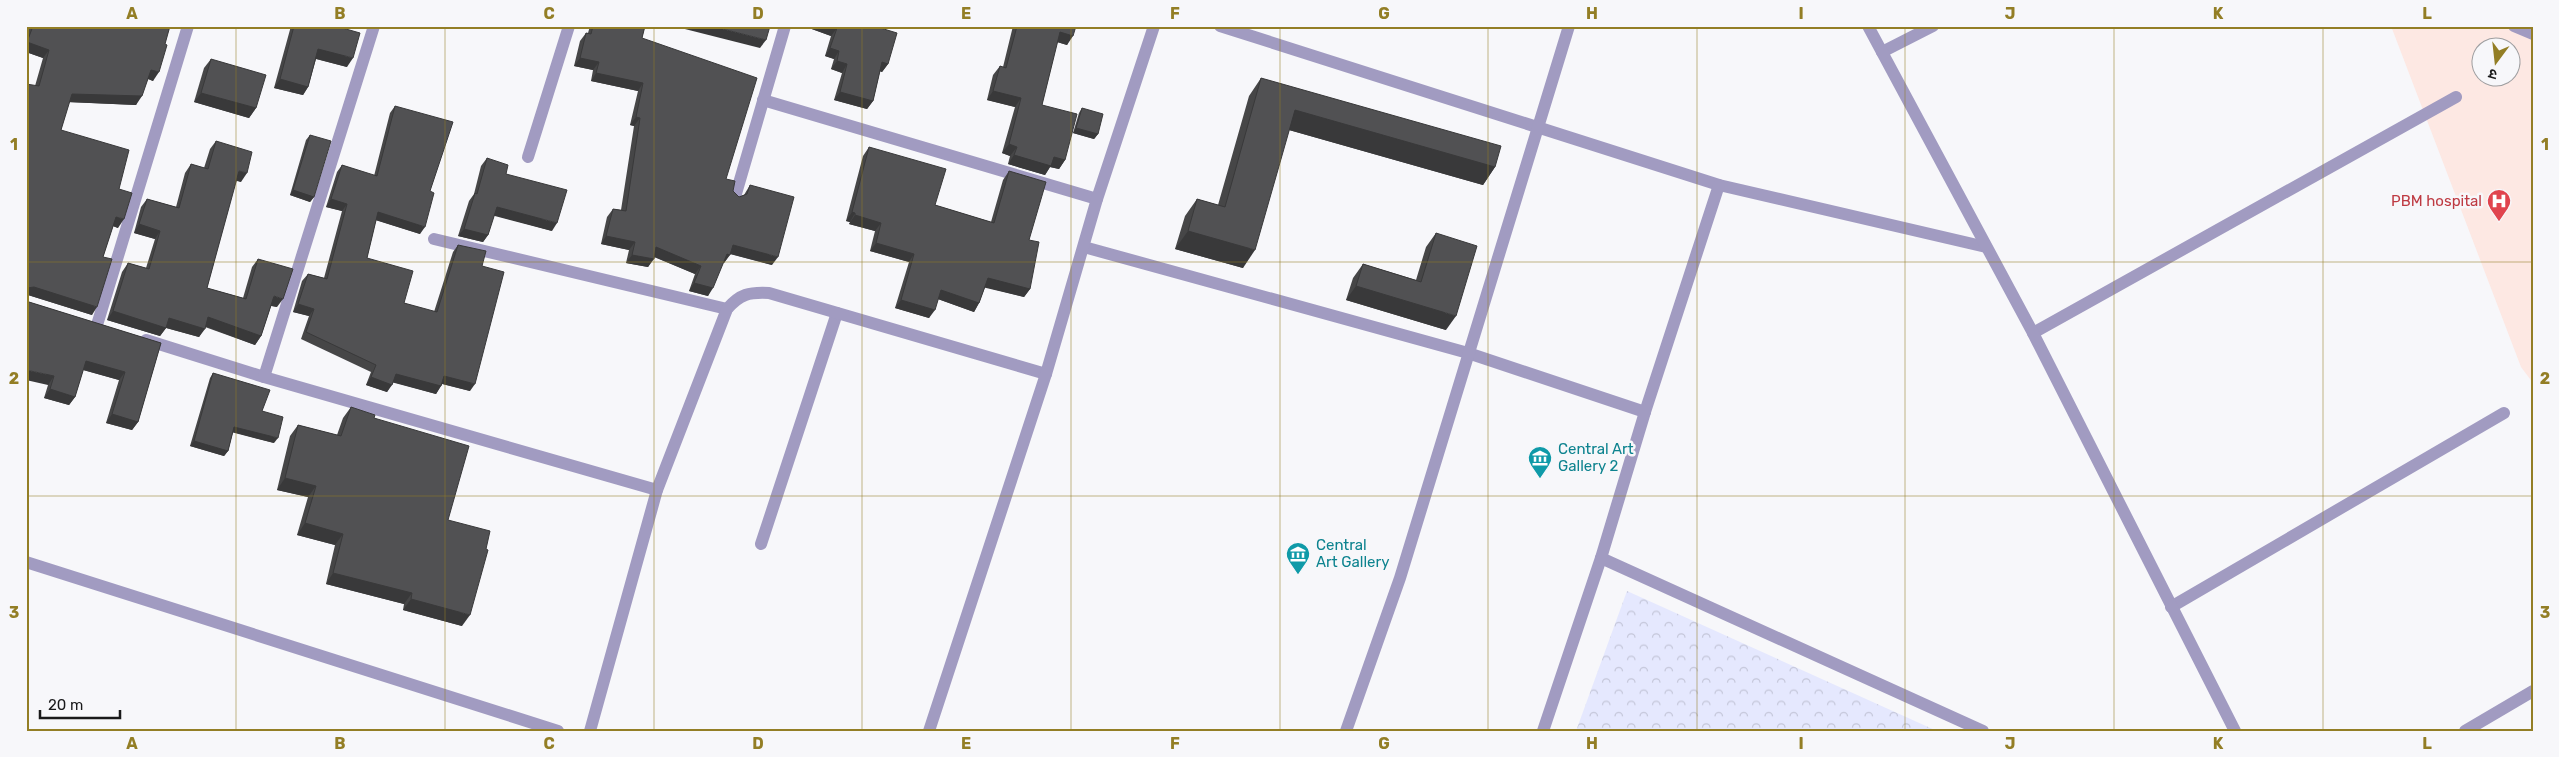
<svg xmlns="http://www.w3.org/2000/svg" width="2559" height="757" font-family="Rubik,'Noto Sans Devanagari',sans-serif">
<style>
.medical{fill:#fde8e3;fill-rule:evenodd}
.park{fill:url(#park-crowns)}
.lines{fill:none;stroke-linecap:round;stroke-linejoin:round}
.service{stroke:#a19bc1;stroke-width:12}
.minor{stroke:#a19bc1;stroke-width:12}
.tertiary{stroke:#a19bc1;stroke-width:12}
.wall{fill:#464647}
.shaded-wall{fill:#39393a}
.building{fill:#515153;stroke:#39393a}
.grid{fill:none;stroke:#937e25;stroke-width:1;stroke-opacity:0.55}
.labels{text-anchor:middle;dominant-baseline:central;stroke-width:5;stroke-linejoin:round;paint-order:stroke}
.health-label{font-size:15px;fill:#be3a42;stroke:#f7f7fa;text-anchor:end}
.culture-label{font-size:15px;fill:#0d838f;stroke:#f7f7fa;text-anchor:start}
.neatline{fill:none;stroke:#937e25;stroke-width:2}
.grid-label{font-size:16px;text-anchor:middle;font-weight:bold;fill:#937e25}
</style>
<defs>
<pattern id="park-crowns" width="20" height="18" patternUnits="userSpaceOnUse" patternTransform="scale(1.25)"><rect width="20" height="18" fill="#e5e8fe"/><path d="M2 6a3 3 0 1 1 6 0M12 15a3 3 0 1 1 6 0" fill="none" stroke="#c4c6d9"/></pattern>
</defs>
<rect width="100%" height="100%" fill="#f7f7fa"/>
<path class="medical" d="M2391,26H2533V383L2521,367ZM2482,48H2512V78H2482Z"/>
<path class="park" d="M1627,591L1937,731H1576Z"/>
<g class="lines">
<g class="service">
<path d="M2514,26L2533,34"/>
<path d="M1882,52L1933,26"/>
<path d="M2033,333L2456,97"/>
<path d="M2465,731L2533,691"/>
</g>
<g class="minor">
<path d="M1220,26L1719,185L1986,247"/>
<path d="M763,100L1097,199"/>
<path d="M528,157L569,26"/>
<path d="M735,197L785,26"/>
<path d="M434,239L727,309"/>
<path d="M1084,247L1468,353L1645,412"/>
<path d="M97,325L188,26"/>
<path d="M146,340L264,377L657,490"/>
<path d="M264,377L374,26"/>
<path d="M761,544L837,313"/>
<path d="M1601,558L1983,731"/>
<path d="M26,562L558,731"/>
<path d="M2171,607L2504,413"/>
<path d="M590,731L657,490L727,309C740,294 749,292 769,293L1046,374"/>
<path d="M929,731L1046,374L1097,199L1154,26"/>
<path d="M1346,731L1400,578L1569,26"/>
<path d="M1543,731L1601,558L1645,412L1719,185"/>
</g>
<path class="tertiary" d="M1868,26L2033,333L2235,731"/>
</g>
<g class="wall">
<path d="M30,26H170L153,81L148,79L136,105L69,102L61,130L119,189L118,228L113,226L103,257L92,315L28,295L35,86L43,58L26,52V36Z"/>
<path d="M291,26H339L347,67L316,59L308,87L303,95L274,88Z"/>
<path d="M590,26H645L642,38L733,191L739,197L744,195L750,185L772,265L730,254L724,263H723L708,296L689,291L695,274L654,257L648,267L626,263L629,250L601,244L607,217L613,209L621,210L634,126L630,125L638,91L591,81L593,70L574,66L580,41L586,33H588Z"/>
<path d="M810,26H874L888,64L882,72L880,71L873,101L867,109L834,100L842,73L831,69L834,59L825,56L831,36L809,28Z"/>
<path d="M1013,26H1076L1067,45L1057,42L1042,105L1065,160L1059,169L1050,167L1045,175L1008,164L1010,156L1002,153L1015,107L987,100L993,75L1000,66L1003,67Z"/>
<path d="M211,59L256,108L249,118L194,102L204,68Z"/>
<path d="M1261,78L1495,167L1483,185L1289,130L1243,268L1175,249L1185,216L1197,199L1218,205L1249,96Z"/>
<path d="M395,106L430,191L420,234L376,220L367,258L404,303L434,312L453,252L458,245L482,266L470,391L442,384L436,394L393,382L387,392L366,385L371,372L301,339L309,316L293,312L302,281L308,274L324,278L342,211L326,207L337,172L342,165L374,176L390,113Z"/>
<path d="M1082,108L1098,134L1094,139L1073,133L1079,113Z"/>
<path d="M310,135L314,197L310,202L290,195L306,140Z"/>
<path d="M216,141L241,182L236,180L207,288L243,298L252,267L258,259L277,307L271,306L261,336L255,345L205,327L199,337L166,328L160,336L107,320L122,272L128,263L146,268L155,239L134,233L141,207L147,199L176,207L185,173L191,164L204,168L210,149Z"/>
<path d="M869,147L935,205L991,222L1003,180L1009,171L1029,240L1030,289L1024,297L985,287L979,303L974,312L938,299L929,318L895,308L909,262L870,251L875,231L849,224L850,222L846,221L863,156Z"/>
<path d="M487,158L506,174L552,231L494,215L488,235L483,242L458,236L469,201L474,194L481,166Z"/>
<path d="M1436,233L1446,330L1346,300L1353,278L1363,264L1416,280L1426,247Z"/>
<path d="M29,302L161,343L138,422L132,430L106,423L119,380L83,370L75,397L69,405L44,398L48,385Z"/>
<path d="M213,373L262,411L274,443L233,432L228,451L224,456L190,446L210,378Z"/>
<path d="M351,407L374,418L448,520L462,626L403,610L404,604L326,584L335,545L297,535L308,497L277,490L290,436L298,425L337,435L343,418Z"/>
</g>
<g class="shaded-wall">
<path d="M673,26H711L766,40L760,48Z"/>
<path d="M811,26H832L837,28L831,36L809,28Z"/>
<path d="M1060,32L1073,36L1067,45L1054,41Z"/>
<path d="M27,42L49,50L43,58L26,52Z"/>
<path d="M830,48L839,51L834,59L825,56Z"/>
<path d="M318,49L353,58L347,67L313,58Z"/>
<path d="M580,58L599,62L593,70L574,66Z"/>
<path d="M837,61L847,64L842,73L831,69Z"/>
<path d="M882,62L888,64L882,72L876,70Z"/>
<path d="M151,70L159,72L153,81L146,78Z"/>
<path d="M596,73L643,83L638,91L591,81Z"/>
<path d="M280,79L308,87L303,95L274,88Z"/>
<path d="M993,91L1021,98L1015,107L987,100Z"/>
<path d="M840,92L873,101L867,109L834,100Z"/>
<path d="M201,93L256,108L249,118L194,102Z"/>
<path d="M72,94L142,96L136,105L66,102Z"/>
<path d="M1295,110L1495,167L1483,185L1282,128Z"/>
<path d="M636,117L640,118L634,126L630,125Z"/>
<path d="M1076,128L1098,134L1094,139L1073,133Z"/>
<path d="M1009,144L1017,147L1010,156L1002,153Z"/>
<path d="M1014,155L1054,157L1065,160L1059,169L1050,167L1045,175L1008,164Z"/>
<path d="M239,171L247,173L241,182L233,180Z"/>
<path d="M293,190L314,197L310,202L290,195Z"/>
<path d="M331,199L347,204L342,211L326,207Z"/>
<path d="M497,207L557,223L552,231L491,215Z"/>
<path d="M378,212L425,227L420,234L372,219Z"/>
<path d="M852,212L855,213L850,222L846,221Z"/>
<path d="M855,215L881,223L875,231L849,224Z"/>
<path d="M116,217L124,219L118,228L110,225Z"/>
<path d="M139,224L160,231L155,239L134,233Z"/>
<path d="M464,229L488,235L483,242L458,236Z"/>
<path d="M1188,231L1255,250L1243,268L1175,249Z"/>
<path d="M606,236L635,242L629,250L601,244Z"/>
<path d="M876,243L914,254L909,262L870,251Z"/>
<path d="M733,245L778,257L772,265L727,253Z"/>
<path d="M656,247L701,266L695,274L650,255Z"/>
<path d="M727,254L730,255L724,263L721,262Z"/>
<path d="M632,255L654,259L648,267L626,263Z"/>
<path d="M988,278L1030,289L1024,297L982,287Z"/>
<path d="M694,283L713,288L708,296L689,291Z"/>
<path d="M1356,286L1456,316L1446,330L1346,300Z"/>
<path d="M34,287L97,307L92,315L28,295L26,296L27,288Z"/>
<path d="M941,290L979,303L974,312L935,298Z"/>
<path d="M274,296L283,299L277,307L268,305Z"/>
<path d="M901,300L935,310L929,318L895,308Z"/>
<path d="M298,304L314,309L309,316L293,312Z"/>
<path d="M113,311L166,328L160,336L107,320Z"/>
<path d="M208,317L261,336L255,345L202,325Z"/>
<path d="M169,318L205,329L199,337L163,327Z"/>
<path d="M86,361L125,372L119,380L80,369Z"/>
<path d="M26,370L54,376L48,385L26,380Z"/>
<path d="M396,374L441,386L436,394L391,382Z"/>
<path d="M444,376L475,384L470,391L439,383Z"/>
<path d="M371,377L392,385L387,392L366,385Z"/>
<path d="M50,389L75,397L69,405L44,398Z"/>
<path d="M112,414L138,422L132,430L106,423Z"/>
<path d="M234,427L278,438L274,443L231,432Z"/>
<path d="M194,441L228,451L224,456L190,446Z"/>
<path d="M285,478L316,486L308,497L277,490Z"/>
<path d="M305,523L343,534L335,545L297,535Z"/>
<path d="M333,573L412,593L404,604L326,584Z"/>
<path d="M411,599L470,615L462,626L403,610Z"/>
</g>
<g class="building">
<path d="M33,26H170L165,44L167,45L159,72L151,70L142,96L72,94L61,130L129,150L119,189L132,193L124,219L116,217L103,257L112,259L97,307L34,287L27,288L26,290V84L39,86L49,50L27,42Z"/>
<path d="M294,26H339V27L360,33L353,58L318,49L308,87L280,79Z"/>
<path d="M593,26H645L642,38L757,78L726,179L735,181L733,191L739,197L747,194L750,185L794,197L778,257L733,245L730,255L727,254L713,288L694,283L701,266L656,247L654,259L632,255L635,242L606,236L613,209L626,211L640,118L636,117L643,83L596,73L599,62L580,58L586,33L591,34Z"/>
<path d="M711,26H770L766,40Z"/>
<path d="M832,26H874L897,33L888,64L882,62L873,101L840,92L847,64L837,61L839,51L830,48L837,28Z"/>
<path d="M1017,26H1076L1073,36L1060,32L1042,105L1077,114L1065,160L1054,157L1051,166L1014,155L1017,147L1009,144L1021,98L993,91L1000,66L1006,68Z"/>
<path d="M211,59L266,75L256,108L201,93Z"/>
<path d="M1261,78L1501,146L1495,167L1295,110L1255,250L1188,231L1197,199L1225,207Z"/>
<path d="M395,106L453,122L430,191L434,193L425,227L378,212L367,258L413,271L404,303L437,312L458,245L486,251L482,266L504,272L475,384L444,376L441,386L396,374L392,385L371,377L376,365L306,332L314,309L298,304L308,274L327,279L347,204L331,199L342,165L377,176Z"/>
<path d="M1082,108L1103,114L1098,134L1076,128Z"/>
<path d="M310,135L331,141L314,197L293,190Z"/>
<path d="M216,141L252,152L247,173L239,171L207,288L246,299L258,259L293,269L283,299L274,296L261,336L208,317L205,329L169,318L166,328L113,311L128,263L149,269L160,231L139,224L147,199L179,208L191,164L208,169Z"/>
<path d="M869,147L946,169L935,205L994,223L1009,171L1046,182L1029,240L1039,242L1030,289L988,278L979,303L941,290L935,310L901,300L914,254L876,243L881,223L855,215V213L852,212Z"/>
<path d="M487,158L508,165L506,174L567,190L557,223L497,207L488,235L464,229L475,193L477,194Z"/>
<path d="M1436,233L1477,246L1456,316L1356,286L1363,264L1421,282Z"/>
<path d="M26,299L29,302L161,343L138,422L112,414L125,372L86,361L75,397L50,389L54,376L26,370Z"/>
<path d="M213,373L270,390L262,411L283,417L278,438L234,427L228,451L194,441Z"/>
<path d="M351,407L375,415L374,418L469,446L448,520L490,531L486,549L488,550L470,615L411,599L412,593L333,573L343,534L305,523L316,486L285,478L298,425L341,436Z"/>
</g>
<path class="grid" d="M236,26V731M445,26V731M654,26V731M862,26V731M1071,26V731M1280,26V731M1488,26V731M1697,26V731M1905,26V731M2114,26V731M2323,26V731M26,262H2533M26,496H2533"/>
<defs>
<g id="hospital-pin" transform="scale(1.25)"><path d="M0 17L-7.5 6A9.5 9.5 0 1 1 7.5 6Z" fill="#e0444e" stroke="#f7f7fa"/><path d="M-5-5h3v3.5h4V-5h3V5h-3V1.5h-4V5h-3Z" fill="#fff"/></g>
<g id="museum-pin" transform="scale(1.25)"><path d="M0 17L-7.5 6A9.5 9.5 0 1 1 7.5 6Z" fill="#0f9aa8" stroke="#f7f7fa"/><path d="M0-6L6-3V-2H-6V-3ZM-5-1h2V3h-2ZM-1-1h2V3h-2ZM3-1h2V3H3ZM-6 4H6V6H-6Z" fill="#fff"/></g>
</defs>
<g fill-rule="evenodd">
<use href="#hospital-pin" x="2499" y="201"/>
<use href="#museum-pin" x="1540" y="458"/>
<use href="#museum-pin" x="1298" y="554"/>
</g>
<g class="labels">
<g class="health-label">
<text x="2482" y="201">PBM hospital</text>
</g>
<g class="culture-label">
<text x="1558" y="449">Central Art<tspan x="1558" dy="17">Gallery 2</tspan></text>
<text x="1316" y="545">Central<tspan x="1316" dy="17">Art Gallery</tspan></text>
</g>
</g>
<rect width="2559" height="757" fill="none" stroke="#f7f7fa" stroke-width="55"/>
<g transform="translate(2496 62) rotate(195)"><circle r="24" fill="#f7f7fa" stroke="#9e9ea0"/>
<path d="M0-4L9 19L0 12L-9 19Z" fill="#937e25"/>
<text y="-8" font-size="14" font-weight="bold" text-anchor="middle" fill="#19191a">उ</text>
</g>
<path d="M40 710v8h80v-8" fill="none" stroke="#19191a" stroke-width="2.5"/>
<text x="48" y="710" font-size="15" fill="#19191a" stroke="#f7f7fa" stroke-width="4" paint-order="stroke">20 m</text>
<rect x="28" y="28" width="2504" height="702" class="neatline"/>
<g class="grid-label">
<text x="132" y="19">A</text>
<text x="340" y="19">B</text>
<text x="549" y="19">C</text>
<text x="758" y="19">D</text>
<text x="966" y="19">E</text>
<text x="1175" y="19">F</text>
<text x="1384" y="19">G</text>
<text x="1592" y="19">H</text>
<text x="1801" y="19">I</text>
<text x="2010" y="19">J</text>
<text x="2218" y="19">K</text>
<text x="2427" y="19">L</text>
<text x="14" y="150">1</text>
<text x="2545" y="150">1</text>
<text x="14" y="384">2</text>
<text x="2545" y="384">2</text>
<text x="14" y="618">3</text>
<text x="2545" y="618">3</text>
<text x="132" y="749">A</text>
<text x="340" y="749">B</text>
<text x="549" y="749">C</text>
<text x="758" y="749">D</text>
<text x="966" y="749">E</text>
<text x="1175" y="749">F</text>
<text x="1384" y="749">G</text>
<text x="1592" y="749">H</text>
<text x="1801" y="749">I</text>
<text x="2010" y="749">J</text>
<text x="2218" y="749">K</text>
<text x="2427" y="749">L</text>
</g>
</svg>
